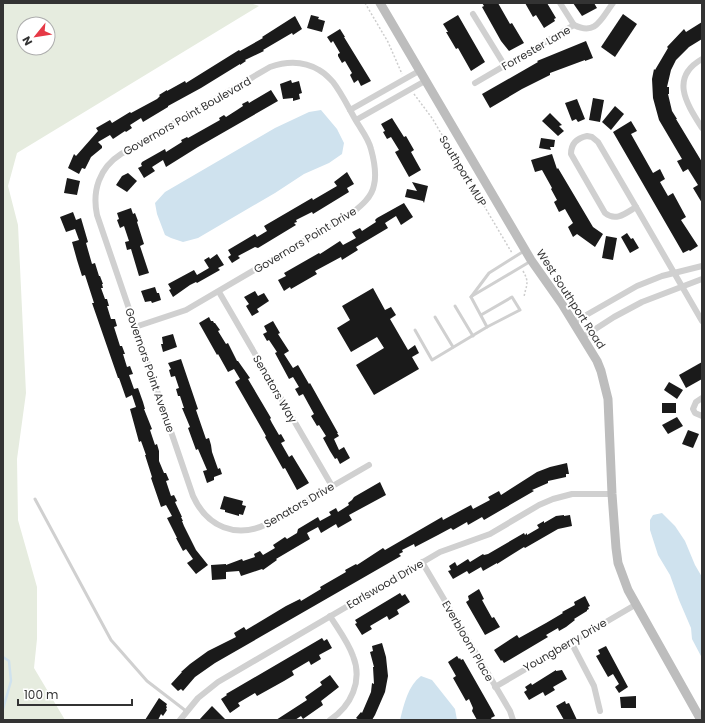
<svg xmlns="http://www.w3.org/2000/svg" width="705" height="723" font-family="Poppins,sans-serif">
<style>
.green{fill:#e6ecdf;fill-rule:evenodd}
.water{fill:#cfe2ee}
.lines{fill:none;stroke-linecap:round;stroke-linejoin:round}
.stream{stroke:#cfe2ee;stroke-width:2.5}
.building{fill:#1a1a1a}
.path{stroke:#cdcdcd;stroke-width:1.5;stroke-dasharray:2 2;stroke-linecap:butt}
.lane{stroke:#d0d0d0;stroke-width:3}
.street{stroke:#d0d0d0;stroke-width:6}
.secondary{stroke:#bdbdbd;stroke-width:9}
.labels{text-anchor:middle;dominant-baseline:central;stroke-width:4;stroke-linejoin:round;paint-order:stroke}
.street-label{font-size:11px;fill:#333;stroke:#fff}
</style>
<rect width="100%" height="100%" fill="#fff"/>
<path class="green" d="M3,3H250L259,6L17,153L8,186L18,225L26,393L17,459L18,520L37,587V639L34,668L65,720H3ZM24,24H48V48H24Z"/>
<g class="water">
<path d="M321,110L337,129L344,143L342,154L329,163L304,174L275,193L198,238L183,242L171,238L165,235L157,214L155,203L165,192L275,128L309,112Z"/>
<path d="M662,513L675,526L685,541L695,565L702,577V658L692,639L691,628L679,600L670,575L658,555L650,530V520L653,515Z"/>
<path d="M421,676L432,680L455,709L457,720H400C404,704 408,686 421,676Z"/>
</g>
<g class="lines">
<path class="stream" d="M3,657L9,661L11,681L3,709"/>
</g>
<g class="building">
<path d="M482,3H498L510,24L512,23L524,43L509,51L501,41L482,7L484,6Z"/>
<path d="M525,3H547L556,18L554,19L555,21L544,28L536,15L533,17Z"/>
<path d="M573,3H594L597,8L582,16Z"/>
<path d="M623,14L637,24L615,57L601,47Z"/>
<path d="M311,15L319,17L318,19L325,21L322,32L307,28Z"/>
<path d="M458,15L485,62L471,71L458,48L456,49L446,32H448L443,24Z"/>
<path d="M295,16L302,29L293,35L292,33L263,50L264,51L245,60L246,61L240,65V64L201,88L168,106V107L143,122L141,118L130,125L132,128L126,132L125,131L113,139L110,135L98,142L102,146V148L91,157L85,169L82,168L79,174L68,168L74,154L76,156L98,131L96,128L110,120L112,123L130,112L131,113L157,99L160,96L159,95L167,90V91L185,81L186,83L239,50L240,51L263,38L262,37Z"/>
<path d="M702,22V39L689,47L676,60L671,70L667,87H669V94H668L672,111L677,119H676L702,162V203L693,188L698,185L688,169L683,172L677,161L682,159L659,120L653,98L652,79L654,69L655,70L668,48L667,47L684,29L686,32Z"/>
<path d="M340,29L345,37H344L371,81L361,86L358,80L354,83L350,75L352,73L345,61L342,63L338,56V54L340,53L333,41L331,43L327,37Z"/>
<path d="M586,41L593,58L585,61V60L550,73V75L522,89L490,108L482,94L538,62L537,61Z"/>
<path d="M291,80L292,83L299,81L302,93L299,94L300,99L293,101V98L283,99L280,84Z"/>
<path d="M271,90L278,101L198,147L166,167L163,160L152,167L155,171L144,178L138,168L142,166L141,164L142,162L165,149L166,152L182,142L181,140L187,137L188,138L220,120L219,118L224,115L226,117L237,110L243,106L242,104L248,101L249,103Z"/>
<path d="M593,98L604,100L600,122L589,120Z"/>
<path d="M577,99L585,119L578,122L576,119L572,121L565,103Z"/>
<path d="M615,106L624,114L611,130L602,122Z"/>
<path d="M550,113L562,125L559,126L564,131L558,136L542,121Z"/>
<path d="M392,118L404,137L406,136L414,150L411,152L421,170L409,177L395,152L399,150L391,137L387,139L383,132L385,131L381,124Z"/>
<path d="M631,121L637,131L631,134L653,173L660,169L665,179L660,182L668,196L673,193L686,217L681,220L698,246L690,251L689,250L683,253L613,132Z"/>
<path d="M541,138L555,140L554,147H550L551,150L539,148Z"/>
<path d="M552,154L557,169L558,168L593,227L603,234L595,247L577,234L573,237L568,227L573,223L565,209L559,212L554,202L557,200L551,189L552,188L542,170L535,172L531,160Z"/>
<path d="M347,172L354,184L347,188L349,192L313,214L312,212L296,220L297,222L294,223L296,225L258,248L255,247L238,256L240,258L232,263L228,257L231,255L228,250L255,234L257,237L267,231L264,226L312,198L313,200L337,186L334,182Z"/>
<path d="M128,173L137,181L127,192L116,185L122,176Z"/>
<path d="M67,178L80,181L77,195L64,193Z"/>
<path d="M412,182L428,186L424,203L423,201L405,197L407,189L417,191Z"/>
<path d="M404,203L413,217L401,225L396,216L385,223L388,228L356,247L358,250L342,260L341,257L315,271L317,274L291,289L290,287L284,291L278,280L286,276L284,273L319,253L320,254L340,241L343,245L356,238L352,232L360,228L362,231L376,222L375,220L377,218Z"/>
<path d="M131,208L133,214L135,213L138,221L137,222L144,244L140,246L149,273L139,276L131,249L127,250L125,242L129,241L124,226L120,228L117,220L119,219L117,213Z"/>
<path d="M73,212L76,220L81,218L88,242L86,243L92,264L95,263L99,276H100L103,284H102L103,288H101L105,299H107L109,306H107L111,319H115L117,326L114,327L120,346H122L125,354H123L127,367L130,366L133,374L129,375L134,389L138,388L143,402L145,409H144L152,429L150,430L155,445L157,444L159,451V461L164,473H166L169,480L166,481L171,496L174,495L177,501L175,502L182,517H181L183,521H182L184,526L196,550L208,565L196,574L187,563L193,559L186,549L183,551L176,538H177L167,518L172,516L166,505L161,507L151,478L152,477L145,455H146L141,441L139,442L130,409L136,407L132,395L126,398L119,378H118L92,303H94L85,275L82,276L77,260L72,242L79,240L75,229L66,232L60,217Z"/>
<path d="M627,233L631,239L633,238L639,248L630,253L621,237Z"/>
<path d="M606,236L617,238L613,260L602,258Z"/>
<path d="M217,254L224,265L218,268L220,270L197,283L196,282L190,285L173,297L169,290L171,289L168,284L194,270L197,275L209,268L204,260L209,257L210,259Z"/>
<path d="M155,287L157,293H159L161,300L152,303L151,301L145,302L141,291Z"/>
<path d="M373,288L385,310L391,307L396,315L390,319L408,350L415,345L419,353L412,357L419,369L374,395L356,365L384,348L377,337L351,352L337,328L350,320L342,306Z"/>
<path d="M255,291L258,296L264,293L269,301L257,309L259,312L252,316L246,306L249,304L244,297Z"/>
<path d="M209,317L211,321H213L214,323H215L220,330L218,331L226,344L228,343L237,361H238L250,378L248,379L271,418L270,419L272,423L279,435L281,434L285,441L281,443L289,457L292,455L309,483L297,490L285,468L283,469L265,437L266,436L235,382L240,379L234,369L228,372L218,354L217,355L199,323Z"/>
<path d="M273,321L280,333L278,334L289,351L284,354L293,368L298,365L309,384L310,383L338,433H337L339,436L334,439L339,450L344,447L350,458L340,464L337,458L335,459L330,451L323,438L326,436L319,425L317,426L311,416L314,414L303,394L299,396L295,389L299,387L293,377L289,379L275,353L277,352L269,340L267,341L263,334L267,332L264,326Z"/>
<path d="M173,334L177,347L163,352L161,344H163L162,337Z"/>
<path d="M181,359L198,409L196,410L206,439L209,438L211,445L212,452L218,469L220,468L222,474L214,477V480L207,483L203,471L207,470L198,449L196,450L188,428L190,427L182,408H184L180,396H178L176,389L179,388L175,376L171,377L169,370L171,369L168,363Z"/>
<path d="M702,362V379L686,388L679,375Z"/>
<path d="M669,382L683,390L677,399L664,390Z"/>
<rect x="662" y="403" width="14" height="10"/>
<path d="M677,417L683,426L668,434L662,425Z"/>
<path d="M688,430L699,434L693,448L682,444Z"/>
<path d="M567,463L569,474H566V477L548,481V483L532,490L534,491L484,520L482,517L468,525L467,522L453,530L451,528L438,535L415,547L414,544L402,550L403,552L399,554L401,556L215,663L195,677L183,691L181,689L178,691L171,684L182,672H181L190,664L208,651L236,637L234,633L244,627L246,630L286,606L300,599L301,601L321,589L320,587L346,572L345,570L356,564L357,565L383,548L385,550L442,517L443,520L471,505L473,509L490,500L488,497L499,491L501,495L537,472L550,467Z"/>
<path d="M380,482L386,495L349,515L352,520L338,528L336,524L321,533L318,527L307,533L310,539L276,559L277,560L263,570L262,569L241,576L239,571L226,572V579L212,580L211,565L226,564V565L242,559L243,561L255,557L254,554L260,551L263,555L275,548L273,545L285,537L287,539L297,533L298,529L318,517L320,521L331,515L329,512L336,508L338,512L349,505L348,503L352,500L354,497Z"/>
<path d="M224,496L243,501L242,505L246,506L243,515L239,514V516L225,512V510L220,509Z"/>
<path d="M564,515V516L570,515L572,526L558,529L525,548L524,547L497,564V563L483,571L481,567L469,574L467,571L453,579L448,571L451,570L449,566L455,562L457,566L468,559L470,562L483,554L484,555L488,554L524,533L525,535L527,533V535L539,528L537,525L544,521V523L556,516Z"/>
<path d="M479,589L484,599L482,600L492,618L494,617L500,627L485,635L466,602L469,600L468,596Z"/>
<path d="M400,593L402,596L405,594L410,602L397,610L399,614L389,620L387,616L370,626L372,629L362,635L355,624L357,623L355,620Z"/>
<path d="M585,596L590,606L588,607L589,609L587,610V611L574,619L575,620L566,627L559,631L558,628L546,635L548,637L504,663L502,660L501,661L494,650L517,635L519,638L546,623L563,613L562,612L575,605L574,602Z"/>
<path d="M322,638L324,641L327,639L332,648L319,655L321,659L311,665L309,661L292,671L294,675L284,681L257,696L255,693L238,703L240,706L230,713L221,699L227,695L226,694Z"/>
<path d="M382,643L386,657L388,676L385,692L375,715L372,720H359L356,718L361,712L362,713L371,692L372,683L374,684L373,667H374L370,652L373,651L372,646Z"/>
<path d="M606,646L628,687L619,693L615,687L619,684L613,674L608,677L596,656L600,654L598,650Z"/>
<path d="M457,656L459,659L460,658L461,660L463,659L492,710L495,716L491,718L492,720H477L472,711L473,708L469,699L466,701L453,678L456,676L448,662Z"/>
<path d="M556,670V671L562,670L567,679L553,687L555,690L545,696L543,692L529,700L524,692L527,690L525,687L531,683L532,685Z"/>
<path d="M330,675L339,687L321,701L323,705L303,719L301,716L295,720H276L307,700L305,697L322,685L320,682Z"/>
<path d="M636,696V708H621L620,697Z"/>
<path d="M159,698L167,704L166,706L167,707L166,709L167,710L163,716L161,714L158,720H145Z"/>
<path d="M565,701L566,704L569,703L577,720H564L556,706Z"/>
<path d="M212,706L226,720H199Z"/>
</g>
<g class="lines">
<g class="path">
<path d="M365,3L388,42L402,74"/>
<path d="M414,94L432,118L512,253"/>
<path d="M523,271C530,283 526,285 524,297"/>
</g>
<g class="lane">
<path d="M472,296L531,261"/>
<path d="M471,297L487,327L520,310L512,297L481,315"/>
<path d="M471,297L489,273L524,251"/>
<path d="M455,306L473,336"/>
<path d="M435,317L453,347"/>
<path d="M415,330L432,360L487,327"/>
<path d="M35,499L111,640L147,681L186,711"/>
</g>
<g class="street">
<path d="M560,3L574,25"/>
<path d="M473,14L505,66"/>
<path d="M574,25C596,36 601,19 613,3"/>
<path d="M702,59C669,78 687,104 702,128"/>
<path d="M475,83L574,25"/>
<path d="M350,110L419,71"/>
<path d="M356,120L425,81"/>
<path d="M587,136L592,137L598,142L636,207C626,213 616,222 605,213L571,154C571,144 577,138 587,136Z"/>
<path d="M636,207L702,321"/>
<path d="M219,292L332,486"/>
<path d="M574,322L637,286L662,276L702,266"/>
<path d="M135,327L186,310L352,213C361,206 372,197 374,185C377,173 374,160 371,149C369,140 363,132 358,124C350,111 343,95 333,82C329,78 325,73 319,70C304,61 287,61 270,67L121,154C99,168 92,191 97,215L193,496C207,527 236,539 267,524L369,465"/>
<path d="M583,337L614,317L642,302L702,279"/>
<path d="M702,398L696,402L693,409L695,413L702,416"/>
<path d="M422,562L510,711L513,720"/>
<path d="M571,642L594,686L600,711"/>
<path d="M495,687L635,605"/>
<path d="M180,720L198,698L218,682L440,552L490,534L539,505L553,499L572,494H612"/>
<path d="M330,720C351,706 363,681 353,656C348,642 338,629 330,616"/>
</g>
<path class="secondary" d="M380,3L531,260L562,304L597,361L601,371L608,399L612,494L616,548L618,563L628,590L701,720"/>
</g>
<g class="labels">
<g class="street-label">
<text transform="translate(536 48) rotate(-30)">Forrester Lane</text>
<text transform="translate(187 116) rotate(-30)">Governors Point Boulevard</text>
<text transform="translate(463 171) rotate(59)">Southport MUP</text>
<text transform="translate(305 240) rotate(-31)">Governors Point Drive</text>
<text transform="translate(571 299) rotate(57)">West Southport Road</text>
<text transform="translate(150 370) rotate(71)">Governors Point Avenue</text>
<text transform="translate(275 389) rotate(60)">Senators Way</text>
<text transform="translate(299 505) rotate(-30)">Senators Drive</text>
<text transform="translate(385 584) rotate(-30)">Earlswood Drive</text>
<text transform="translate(468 641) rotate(60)">Everbloom Place</text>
<text transform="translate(565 645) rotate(-30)">Youngberry Drive</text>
</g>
</g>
<rect width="705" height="723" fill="none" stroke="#333333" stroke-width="8"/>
<g transform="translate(36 36) rotate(240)"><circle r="19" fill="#ffffff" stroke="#adadad"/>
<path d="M0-3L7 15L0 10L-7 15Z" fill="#e63946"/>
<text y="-6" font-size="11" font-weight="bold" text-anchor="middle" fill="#333333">N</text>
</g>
<path d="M18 699v6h114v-6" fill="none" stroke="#333333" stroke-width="2"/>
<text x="24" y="699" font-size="12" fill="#333333" stroke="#ffffff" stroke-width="3" paint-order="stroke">100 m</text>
</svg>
